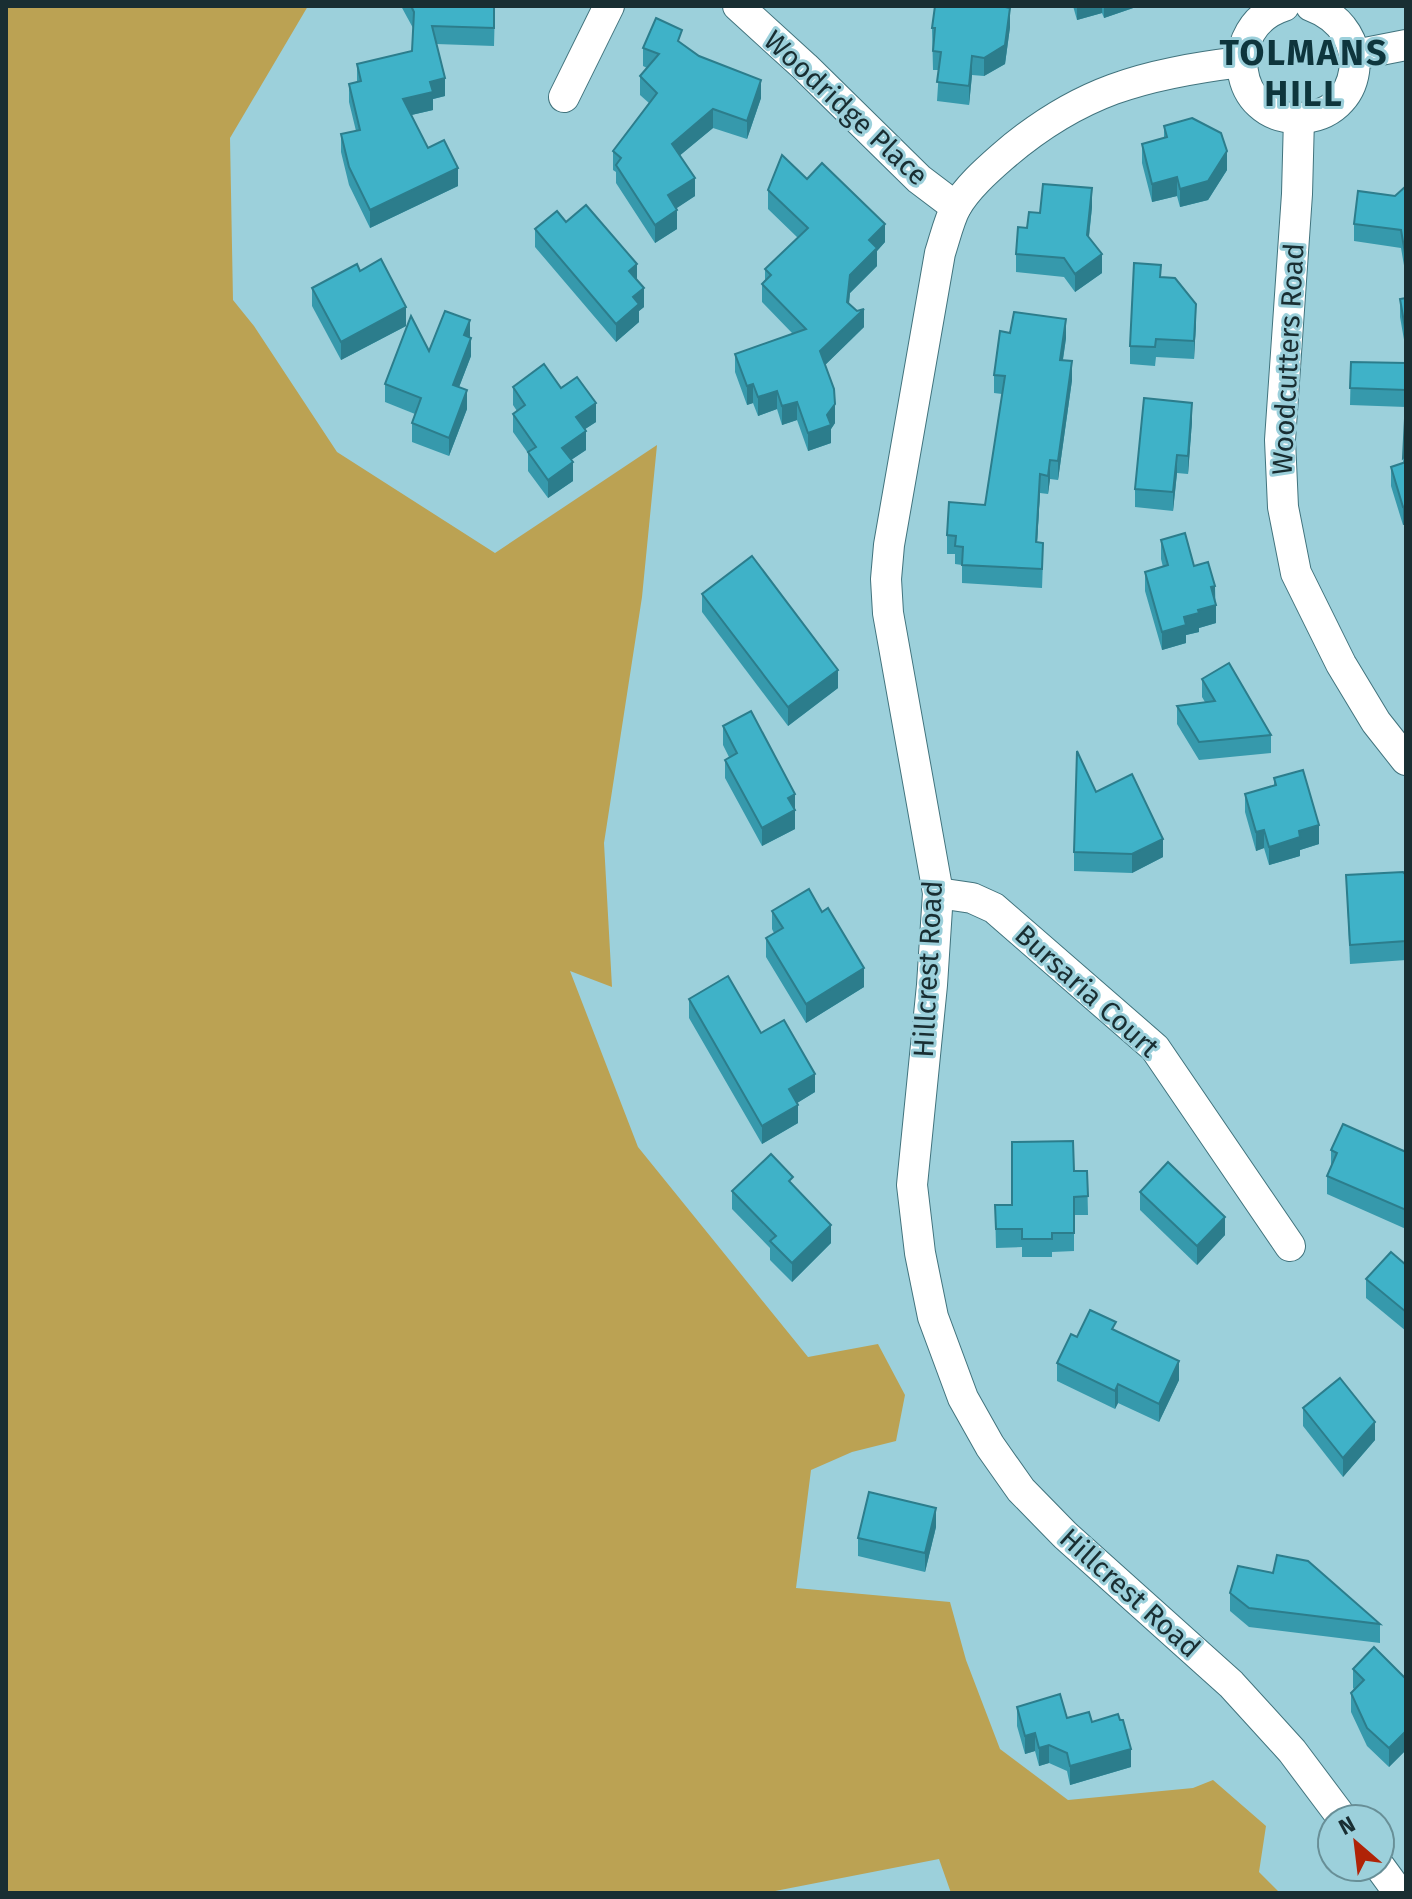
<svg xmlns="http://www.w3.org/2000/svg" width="1412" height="1899" font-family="'Fira Sans',sans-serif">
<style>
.green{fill:#bba253}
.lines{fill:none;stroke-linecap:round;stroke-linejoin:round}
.minor-casing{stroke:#41737d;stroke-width:32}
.minor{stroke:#fff;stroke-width:30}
.wall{fill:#3699ac}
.shaded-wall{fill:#2c7d8c}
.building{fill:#3fb2c8;stroke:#2c7d8c;stroke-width:2}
.labels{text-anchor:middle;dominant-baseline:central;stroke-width:6;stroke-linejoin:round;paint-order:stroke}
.street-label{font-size:28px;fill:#192e32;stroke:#9cd0db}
.district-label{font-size:36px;font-weight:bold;letter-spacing:2px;fill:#0e353c;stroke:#9cd0db}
</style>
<rect width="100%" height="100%" fill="#9cd0db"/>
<path class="green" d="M6,6H308L230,138L233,300L254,326L337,452L495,553L657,445L642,597L604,843L612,987L570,971L638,1147L808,1357L878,1344L905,1395L896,1441L852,1452L811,1470L796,1588L950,1602L966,1660L1000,1749L1068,1800L1193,1788L1213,1780L1266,1826L1259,1872L1280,1893H951L939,1859L765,1893H6Z"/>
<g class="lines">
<g class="minor-casing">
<g id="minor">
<path d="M738,6L805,67L919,179L956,207"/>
<path d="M1284,6C1221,26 1232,120 1299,118C1363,117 1378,31 1311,6"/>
<path d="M1355,55L1406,45"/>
<path d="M1241,62C1143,74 1078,91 1002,157C986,171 967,188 956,207C949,220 945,238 940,253L889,545L886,579L888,613L938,893L932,985L912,1185L920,1253L933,1317L963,1398L990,1446L1021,1490L1065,1535L1231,1684L1292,1751L1343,1819"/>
<path d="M564,97L609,6"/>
<path d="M1299,118L1297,194L1280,440L1283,507L1296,573L1341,664L1376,722L1406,760"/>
<path d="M938,893L972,898L994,908L1155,1048L1290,1246"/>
<path d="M1380,1867L1399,1893"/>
</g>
</g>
<use href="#minor" class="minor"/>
</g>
<g class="wall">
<path d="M401,6H495L494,46L436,44L445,96L433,99V110L411,115L428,148L458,186L370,228L349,185L341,152V134L356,131L349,102V84L357,82V64L412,51L413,28Z"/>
<path d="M931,6H1008L1010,27L1005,64L984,76L972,75L969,105L937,101L939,70H933L932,28L935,9Z"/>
<path d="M1073,6H1139L1104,18L1102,13L1077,20Z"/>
<path d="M682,44L761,98L747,139L713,128L680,155L695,196L676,208L677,229L655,243L616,183V172L613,170V151L649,103L640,95V76L647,68L643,66V48Z"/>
<path d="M1164,126L1227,170L1208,200L1180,207L1177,196L1152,202L1142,163V144L1164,138Z"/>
<path d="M807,179L885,242L877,251V266L850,293L849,304L864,327L825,365L835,423L831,429V443L808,451L797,420L782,425L777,409L758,416L753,403L747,405L735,372V354L793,334L762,302V284L765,280V269L798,238L768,209V190Z"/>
<path d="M1406,186V277L1401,248L1354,241V224L1395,196Z"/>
<path d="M1092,207L1089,237L1102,273L1075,292L1064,277L1016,272V254L1027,228L1040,213Z"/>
<path d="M566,222L637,280L644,307L639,311V322L616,342L535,247V229Z"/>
<path d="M360,271L406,326L341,360L312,306V288Z"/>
<path d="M1406,280V351L1400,317V299L1404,298V281Z"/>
<path d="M1196,322L1194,359L1156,357L1155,366L1130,364V346Z"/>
<path d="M470,337L471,356L459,387L467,409L449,456L412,442V423L415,414L385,402V384L429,351Z"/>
<path d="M1066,338L1063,360L1072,380L1058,480L1050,479L1048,494L1040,493L1037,542L1043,561L1042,588L962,583V565L955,564V554H947V535L985,505L1002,394L994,393V375Z"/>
<path d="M1351,362L1406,363V524L1403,525L1391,486V467L1403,463L1406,407L1350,405Z"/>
<path d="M513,387L561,388L596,422L585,429L586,450L571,460L573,481L548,498L528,471V453L513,432V414L517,411L513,405Z"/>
<path d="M1192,421L1188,474L1177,473L1173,511L1135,507V489Z"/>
<path d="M1161,540L1194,566L1215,586L1216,623L1199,628V632L1186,635V643L1162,650L1145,591V572L1163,567L1161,559Z"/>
<path d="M702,594L838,688L788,726L702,612Z"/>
<path d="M1202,679L1271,735V753L1199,760L1177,724V706L1205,702L1202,697Z"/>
<path d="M723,726L795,812V829L762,846L725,778V760L729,757L723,745Z"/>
<path d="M1274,778L1319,844L1300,850V856L1269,865L1264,848L1256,851L1245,812V794L1274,785Z"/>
<path d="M1096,792L1163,857L1132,873L1074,871V852Z"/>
<path d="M1346,875H1406V960L1350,964Z"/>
<path d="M772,911L864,987L806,1023L766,957V938L774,933L772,929Z"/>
<path d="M689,999L761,1033L815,1092L797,1103L798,1123L762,1144L689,1018Z"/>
<path d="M1331,1150L1406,1152V1229L1327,1194V1176L1331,1167Z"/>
<path d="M1074,1171H1087L1088,1215H1074V1251L1052,1252V1257H1022V1247L996,1248L995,1205H1012Z"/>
<path d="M793,1186L831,1243L792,1282L770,1260V1248L732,1209V1191Z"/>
<path d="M1140,1192L1225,1235L1197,1265L1140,1210Z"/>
<path d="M1406,1265V1331L1366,1298V1279Z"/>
<path d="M1116,1331L1179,1380L1159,1422L1118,1403L1115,1409L1057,1381V1363L1077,1337Z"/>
<path d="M1303,1408L1375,1440L1343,1477L1303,1426Z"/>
<path d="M936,1527L925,1572L858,1556V1538Z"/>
<path d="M1273,1573L1380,1624V1643L1249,1627L1230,1611V1593Z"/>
<path d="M1353,1669L1406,1679V1750L1389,1767L1367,1746L1351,1712V1693L1354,1689L1353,1688Z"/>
<path d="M1017,1707L1067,1718L1092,1722L1131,1767L1070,1785L1067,1771L1049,1763L1039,1766L1035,1751L1025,1754L1017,1726Z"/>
</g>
<g class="shaded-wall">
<path d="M1077,6H1102V13L1077,20Z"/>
<path d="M1104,6H1139L1104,18Z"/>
<path d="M1010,8V27L1005,64L984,76V58Z"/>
<path d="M972,56V75L969,105V86Z"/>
<path d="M445,78V96L433,99V110L403,117V99L430,82Z"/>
<path d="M761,80V98L747,139V121Z"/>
<path d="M713,109V128L672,162V144Z"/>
<path d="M1227,151V170L1208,200L1180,207V189Z"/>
<path d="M458,168V186L370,228V210Z"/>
<path d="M1177,177V196L1152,202V184Z"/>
<path d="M695,178V196L668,214V195Z"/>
<path d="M1092,188V207L1087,253V235Z"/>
<path d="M677,210V229L655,243V225Z"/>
<path d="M885,224V242L877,251V266L850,293L847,320V302L850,275L869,240Z"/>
<path d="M1102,254V273L1075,292V274Z"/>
<path d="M637,264V283L629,271Z"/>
<path d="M644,288V307L639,311V322L616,342V324L633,297Z"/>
<path d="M1196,304V322L1194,359V341Z"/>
<path d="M406,307V326L341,360V342Z"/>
<path d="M864,309V327L820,370V351Z"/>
<path d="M1066,319V338L1060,378V360Z"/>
<path d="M470,320V338L464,335Z"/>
<path d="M471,338V356L453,403V385Z"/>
<path d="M1072,361V380L1058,480V461Z"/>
<path d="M753,384V403L747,405V386Z"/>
<path d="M467,390V409L449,456V438Z"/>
<path d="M777,391V409L758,416V397Z"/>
<path d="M797,402V420L782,425V406Z"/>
<path d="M596,403V422L576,435V417Z"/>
<path d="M1192,403V421L1188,474V456Z"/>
<path d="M835,404V423L831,429V443L808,451V433L827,415Z"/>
<path d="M586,431V450L562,466V448Z"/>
<path d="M1177,455V473L1173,511V492Z"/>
<path d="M1050,460V479L1048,494V476Z"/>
<path d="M573,462V481L548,498V480Z"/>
<path d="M1040,474V493L1036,561V542Z"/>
<path d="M1406,506V524L1403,525V507Z"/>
<path d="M1215,586V605L1211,587Z"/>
<path d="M1216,605V623L1199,628V632L1186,635V643L1162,650V632L1184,617L1198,610Z"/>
<path d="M838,670V688L788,726V707Z"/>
<path d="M795,794V829L762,846V828L788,798Z"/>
<path d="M1319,825V844L1300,850V856L1269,865V847L1299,831Z"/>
<path d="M1264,830V848L1256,851V832Z"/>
<path d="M1163,839V857L1132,873V854Z"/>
<path d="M864,968V987L806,1023V1004Z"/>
<path d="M815,1074V1092L789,1108V1089Z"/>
<path d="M798,1105V1123L762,1144V1126Z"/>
<path d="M1225,1217V1235L1197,1265V1246Z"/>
<path d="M831,1225V1243L792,1282V1263Z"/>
<path d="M1179,1361V1380L1159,1422V1404Z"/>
<path d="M1118,1384V1403L1115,1409V1391Z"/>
<path d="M1375,1422V1440L1343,1477V1458Z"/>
<path d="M936,1508V1527L925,1572V1553Z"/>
<path d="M1406,1731V1750L1389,1767V1748Z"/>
<path d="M1035,1733V1751L1025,1754V1736Z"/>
<path d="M1049,1745V1763L1039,1766V1748Z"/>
<path d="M1131,1749V1767L1070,1785V1766Z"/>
</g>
<g class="building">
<path d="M411,6H494V28L432,26L445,78L430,82L433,92L403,99L428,148L444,140L458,168L370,210L349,167L341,134L360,130L349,84L361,81L357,64L412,51L414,12Z"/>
<path d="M935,6H1006L1005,7L1010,8L1005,45L984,58L972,56L969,86L937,82L941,52L933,51L935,28H932Z"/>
<path d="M656,18L682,30L678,41L699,56L761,80L747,121L713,109L672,144L695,178L668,195L677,210L655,225L616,165L621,158L613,151L657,93L640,76L659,54L643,48Z"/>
<path d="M1192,118L1221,133L1227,151L1208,181L1180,189L1177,177L1152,184L1142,144L1167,137L1164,126Z"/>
<path d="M782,155L807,179L822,163L885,224L869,240L877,248L850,275L847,302L857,311L864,309L820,351L834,389L835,404L827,415L831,425L808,433L797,402L782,406L777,391L758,397L753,384L747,386L735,354L806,329L762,284L771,275L765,269L808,228L768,190Z"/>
<path d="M1043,184L1092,188L1087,235L1102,254L1075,274L1064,258L1016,254L1018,227L1027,228L1029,212L1040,213Z"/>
<path d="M1406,186V259L1401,230L1354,224L1358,191L1395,196Z"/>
<path d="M586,205L637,264L629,271L644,288L633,297L639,304L616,324L535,229L557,211L566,222Z"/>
<path d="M381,259L406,307L341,342L312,288L357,264L360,271Z"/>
<path d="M1134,263L1161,265L1160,277L1175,278L1196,304L1194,341L1156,339L1155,347L1130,346Z"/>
<path d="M1406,298V334L1400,299Z"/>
<path d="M445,311L470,320L464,335L471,338L453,385L467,390L449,438L412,423L421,398L385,384L411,316L429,351Z"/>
<path d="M1014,312L1066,319L1060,360L1072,361L1058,461L1050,460L1048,476L1040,474L1036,542L1043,543L1042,569L962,565L963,547L955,546L956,536L947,535L949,502L985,505L1005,376L994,375L1000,331L1010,333Z"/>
<path d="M1351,362L1406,363V390L1350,388Z"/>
<path d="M544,364L561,388L577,377L596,403L576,417L586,431L562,448L573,462L548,480L528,452L536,447L513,414L525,405L513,387Z"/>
<path d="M1144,398L1192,403L1188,456L1177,455L1173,492L1135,489Z"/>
<path d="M1406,399V455L1403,458Z"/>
<path d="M1406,462V506L1403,507L1391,467Z"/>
<path d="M1185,533L1194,566L1208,562L1215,586L1211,587L1216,605L1198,610L1199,613L1184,617L1186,625L1162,632L1145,572L1168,565L1161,540Z"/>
<path d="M752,556L838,670L788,707L702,594Z"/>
<path d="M1229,663L1271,735L1199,742L1177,706L1215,701L1202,679Z"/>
<path d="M751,711L795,794L788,798L795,810L762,828L725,760L737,753L723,726Z"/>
<path d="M1077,751L1096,792L1132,774L1163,839L1132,854L1074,852Z"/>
<path d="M1303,770L1319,825L1299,831L1300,837L1269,847L1264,830L1256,832L1245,794L1276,785L1274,778Z"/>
<path d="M1403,872L1406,875V941L1350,945L1346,875Z"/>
<path d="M809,889L822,912L828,908L864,968L806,1004L766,938L783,928L772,911Z"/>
<path d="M728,976L761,1033L784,1020L815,1074L789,1089L798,1105L762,1126L689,999Z"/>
<path d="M1343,1124L1406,1152V1210L1327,1176L1337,1153L1331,1150Z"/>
<path d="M1073,1141L1074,1171H1087L1088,1196L1074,1197V1233H1052V1239H1022V1229H996L995,1205H1012V1142Z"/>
<path d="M771,1154L793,1177L789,1181L831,1225L792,1263L770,1241L776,1236L732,1191Z"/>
<path d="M1168,1162L1225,1217L1197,1246L1140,1192Z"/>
<path d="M1391,1252L1406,1265V1312L1366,1279Z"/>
<path d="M1090,1310L1116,1322L1112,1329L1179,1361L1159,1404L1118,1384L1115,1391L1057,1363L1071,1334L1077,1337Z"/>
<path d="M1340,1378L1375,1422L1343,1458L1303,1408Z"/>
<path d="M869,1492L936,1508L925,1553L858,1538Z"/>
<path d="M1277,1555L1308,1561L1380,1624L1249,1608L1230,1593L1238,1566L1273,1573Z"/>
<path d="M1374,1647L1406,1679V1731L1389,1748L1367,1728L1351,1693L1364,1680L1353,1669Z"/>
<path d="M1060,1694L1067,1718L1089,1712L1092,1722L1118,1714L1120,1720H1123L1131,1749L1070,1766L1067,1753L1049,1745L1039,1748L1035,1733L1025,1736L1017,1707Z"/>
</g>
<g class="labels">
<g class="street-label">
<text transform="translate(846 108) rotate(43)">Woodridge Place</text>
<text transform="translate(1288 359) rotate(-87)">Woodcutters Road</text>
<text transform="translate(928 969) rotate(-87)">Hillcrest Road</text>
<text transform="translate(1087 991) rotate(42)">Bursaria Court</text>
<text transform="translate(1130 1593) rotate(42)">Hillcrest Road</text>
</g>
<g class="district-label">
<text x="1304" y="53">TOLMANS<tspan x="1304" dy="41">HILL</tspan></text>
</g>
</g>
<rect width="1412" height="1899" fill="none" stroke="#192e32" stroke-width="16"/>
<g transform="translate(1356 1843) rotate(332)"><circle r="38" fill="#9cd0db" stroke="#688f97" stroke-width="2"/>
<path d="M0-6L14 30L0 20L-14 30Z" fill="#b02307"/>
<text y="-12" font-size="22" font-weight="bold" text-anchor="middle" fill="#192e32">N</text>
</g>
</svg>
